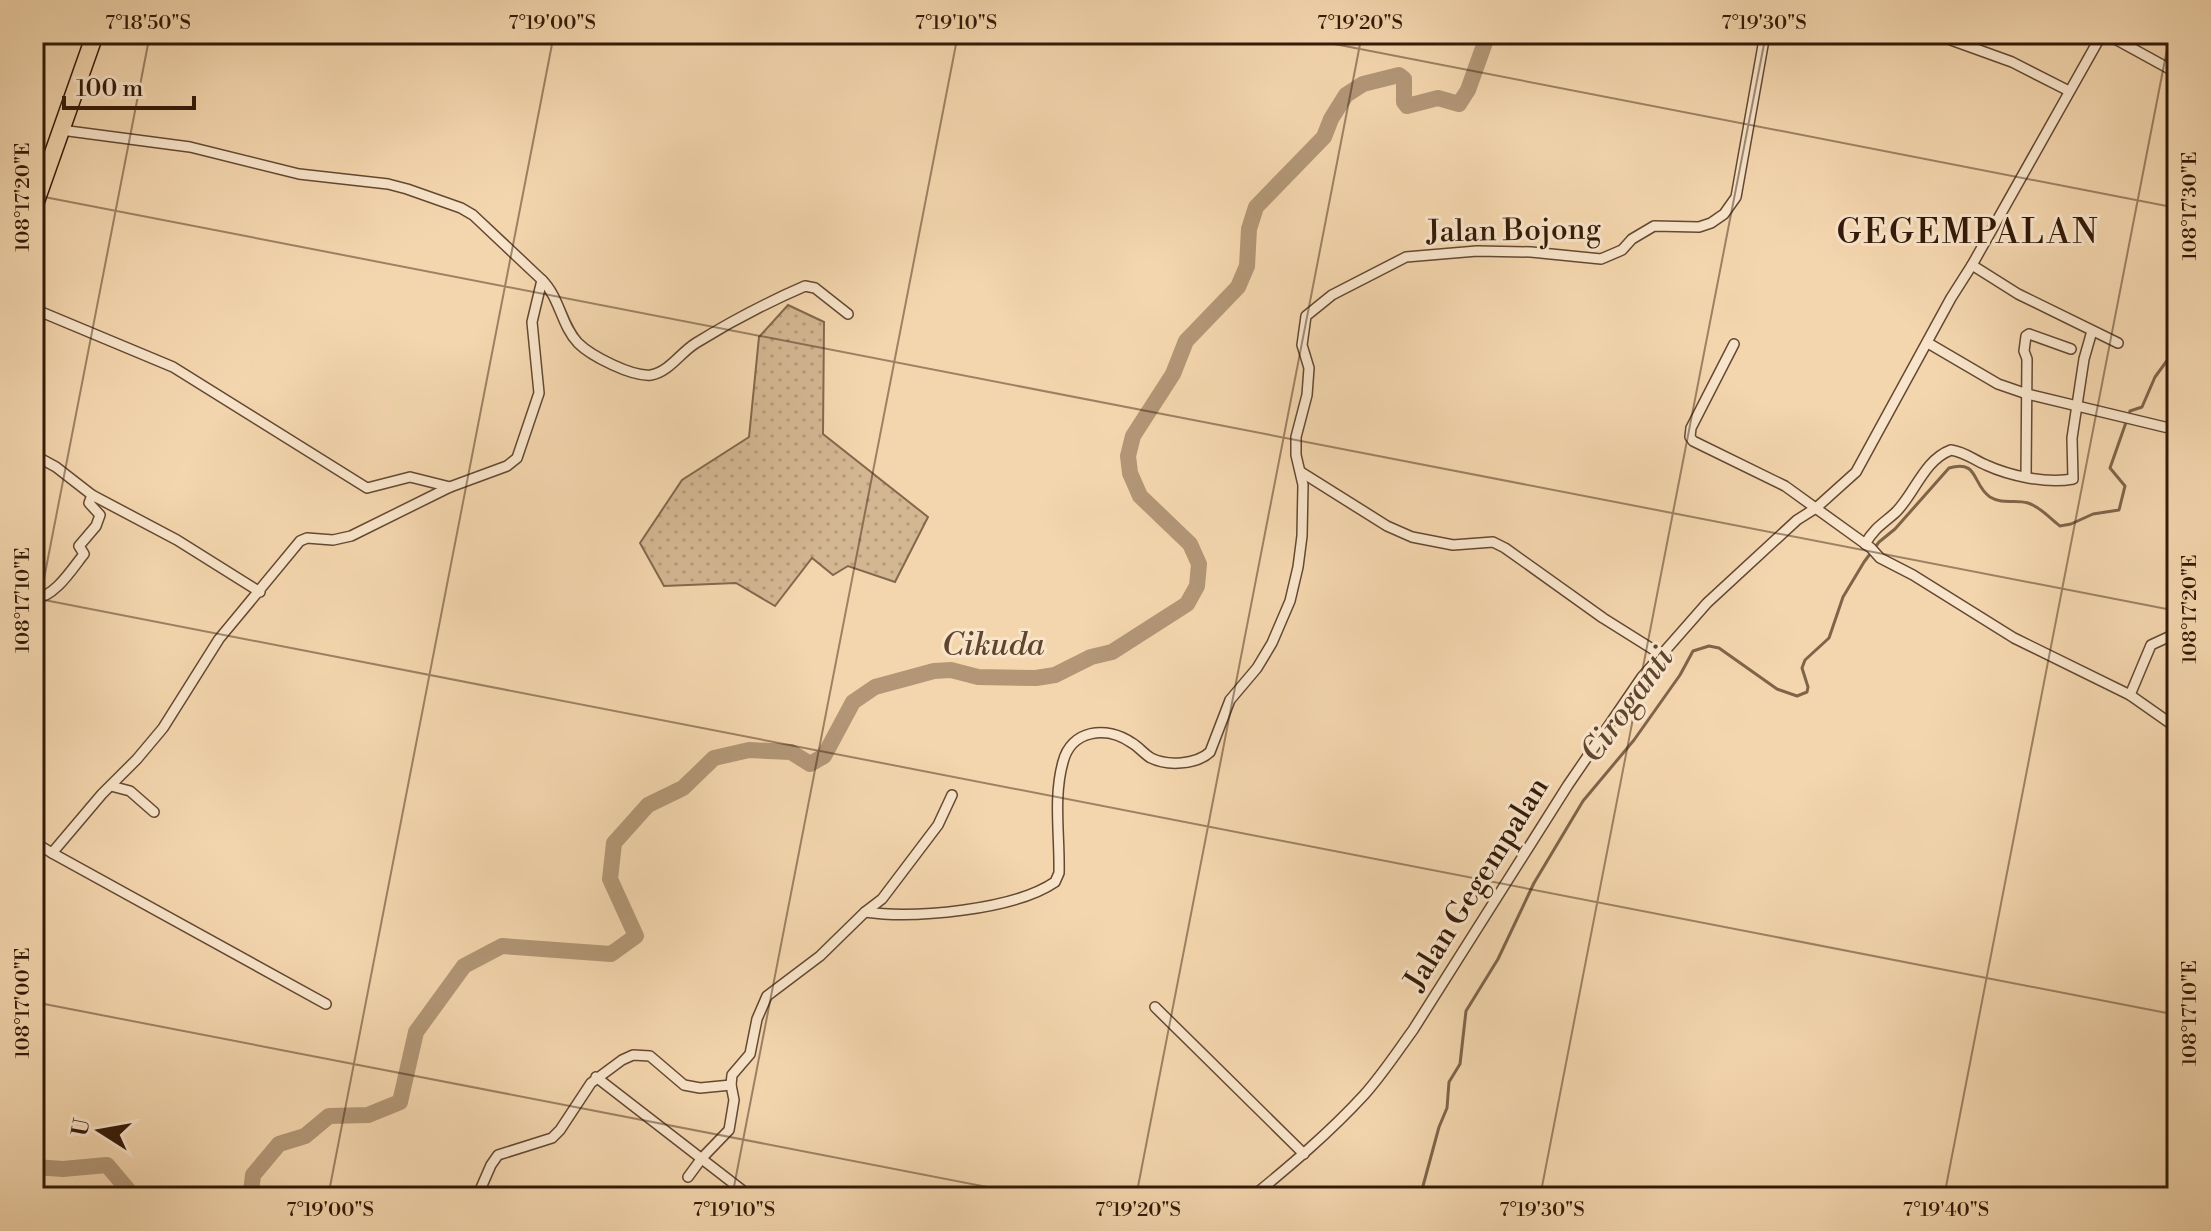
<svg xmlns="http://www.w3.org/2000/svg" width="2211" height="1231" font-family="'Libre Bodoni',serif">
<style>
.grass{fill:url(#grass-dots);stroke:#83684d;stroke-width:2}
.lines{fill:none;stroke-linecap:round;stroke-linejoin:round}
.stream{stroke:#7f644a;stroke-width:3}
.river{stroke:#b29676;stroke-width:16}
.street-casing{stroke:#634932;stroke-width:12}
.highway-casing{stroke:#331a08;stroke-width:19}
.street{stroke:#f8e4ca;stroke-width:9}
.highway{stroke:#f4d6ae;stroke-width:16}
.ticks{fill:none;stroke:#331a08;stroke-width:2;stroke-opacity:0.45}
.labels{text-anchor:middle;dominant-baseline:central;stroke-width:6;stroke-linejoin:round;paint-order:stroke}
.street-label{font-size:30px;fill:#331a08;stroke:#f8e4ca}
.water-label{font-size:32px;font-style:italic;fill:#5f452e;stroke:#f8e4ca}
.quarter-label{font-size:34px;letter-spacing:2px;fill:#331a08;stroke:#f8e4ca}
.neatline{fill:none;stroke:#331a08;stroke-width:3}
.ticks-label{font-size:20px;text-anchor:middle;fill:#331a08}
</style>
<defs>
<pattern id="grass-dots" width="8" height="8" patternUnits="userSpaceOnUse" patternTransform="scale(2)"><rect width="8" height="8" fill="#d3b692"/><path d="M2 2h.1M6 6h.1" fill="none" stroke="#b69c7c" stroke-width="1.8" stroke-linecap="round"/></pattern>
</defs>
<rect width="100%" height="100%" fill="#f4d6ae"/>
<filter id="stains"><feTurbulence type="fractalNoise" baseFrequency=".0025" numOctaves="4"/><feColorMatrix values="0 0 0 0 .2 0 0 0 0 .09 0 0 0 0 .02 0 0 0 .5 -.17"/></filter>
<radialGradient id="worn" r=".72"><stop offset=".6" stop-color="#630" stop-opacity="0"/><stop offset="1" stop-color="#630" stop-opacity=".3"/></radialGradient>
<path class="grass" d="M788,305L824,322L823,434L928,517L895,582L848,566L833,575L812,558L775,606L736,583L664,586L640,543L682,480L749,437L759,337Z"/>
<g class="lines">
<path class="stream" d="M1420,1197L1439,1127L1447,1108L1449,1082L1460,1064L1466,1011L1498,959L1534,883L1583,801L1634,740L1680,675L1693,651L1709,646L1719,648L1777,689L1797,696L1807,692L1808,687L1802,668L1805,660L1829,638L1843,597L1864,562L1879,542L1895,529L1949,468C1979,459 1972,485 1990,497C2003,505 2015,499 2028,503C2041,507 2049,518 2060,526L2071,524L2093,514L2119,510L2125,486L2110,468L2130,411L2142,407L2155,377L2177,347"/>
<g class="river">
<path d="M34,1167L63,1169L107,1165L134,1197"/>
<path d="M246,1197L251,1192L253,1175L279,1144L305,1136L329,1116L368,1115L400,1102L416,1032L464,966L502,946L611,954L636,936L610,879L614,843L648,805L683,788L714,758L749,750L791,752L810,764L824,756L853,702L875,687L934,671L951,670L978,677L1036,678L1055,675L1091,657L1112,652L1187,604L1197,586L1199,564L1190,544L1140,496L1130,473L1128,456L1133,436L1173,374L1186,341L1238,287L1247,266L1249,229L1256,207L1324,137L1331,119L1346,95L1363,84L1399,75L1404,79V102L1407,106L1438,98L1459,104L1468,90L1488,34"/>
</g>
<g class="street-casing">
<g id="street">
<path d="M2106,34L2177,73"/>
<path d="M1951,40L2012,62L2069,91"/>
<path d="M1972,265L2018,294L2118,343"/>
<path d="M542,280C560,298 561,325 578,343C591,356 632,377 651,375C669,372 681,352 696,343C730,322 768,302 805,286L815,288L848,314"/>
<path d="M34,309L173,367L367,488L410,477L450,487L507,466L517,458L539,393L532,322L542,280L473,215L461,208L407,189L388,184L299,174L190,147L61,130"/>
<path d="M1928,343L1998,384L2027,394L2177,430"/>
<path d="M1734,344L1691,428L1690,437L1693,441L1785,486L1871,548L1880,558L1913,575L2014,638L2130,695L2177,728"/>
<path d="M34,455L56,467L92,495L177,540L260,592"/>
<path d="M1301,472L1387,526L1412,537L1453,545L1493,542L1505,548L1603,618L1662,655"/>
<path d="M2026,476L2027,359L2024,351L2026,336L2029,334L2071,349"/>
<path d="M1865,544C1875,527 1883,524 1896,512C1915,493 1924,460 1951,450C1965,452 1974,460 1986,465C2010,476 2047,484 2073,479L2072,438L2084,359L2092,331"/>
<path d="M34,599C55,597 72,569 84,554L79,546L96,526L100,515L89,503L92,495"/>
<path d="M2130,695L2151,645L2177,633"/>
<path d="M111,786L130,791L154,812"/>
<path d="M34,842L52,853L102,794L137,759L163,728L219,639L300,541L307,538L333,540L351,536L450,487"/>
<path d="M52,853L326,1004"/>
<path d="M865,912C914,919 1014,910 1055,882L1059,873C1060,837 1053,797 1063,762C1071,730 1106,725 1132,743C1139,747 1144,754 1151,758C1167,766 1196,765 1210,752L1230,700L1257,668L1272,643L1290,601L1298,567L1302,536L1303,485L1296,455V437L1307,395L1309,368L1302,345L1306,316L1332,295L1406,257L1477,251L1531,252L1601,259L1622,250L1632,239L1654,226L1699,227L1711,223L1724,214L1736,197L1765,34"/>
<path d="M1155,1007L1304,1154"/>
<path d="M596,1077L751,1197"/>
<path d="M688,1177L702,1158L729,1130L734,1100L731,1085L732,1075L750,1054L757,1019L767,996L820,956L865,912L882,899L938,825L952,795"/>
<path d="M477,1197L491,1165L498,1155L552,1138L560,1130L591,1083L622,1060L633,1055L650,1056L684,1085L700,1088L731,1085"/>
<path d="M1252,1197C1291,1165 1329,1133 1364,1095C1382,1075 1397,1052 1413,1030L1568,785L1642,677L1707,603L1797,520L1816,508L1856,472L1951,298L1972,265L2102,34"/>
</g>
</g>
<g class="highway-casing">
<path id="highway" d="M34,207L95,34"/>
</g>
<use href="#street" class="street"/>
<use href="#highway" class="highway"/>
</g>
<path class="ticks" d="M1283,34L2177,208M34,195L2177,611M34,598L2177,1015M34,630L150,34M34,1002L1039,1197M328,1197L554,34M732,1197L958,34M1136,1197L1362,34M1540,1197L1766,34M1944,1197L2170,34"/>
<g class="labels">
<g class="street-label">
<text transform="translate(1514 231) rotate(-1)">Jalan Bojong</text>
<text transform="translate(1477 884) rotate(-58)">Jalan Gegempalan</text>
</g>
<g class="water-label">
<text x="993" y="645">Cikuda</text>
<text transform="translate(1627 705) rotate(-54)">Ciroganti</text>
</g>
<g class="quarter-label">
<text x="1968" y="233">GEGEMPALAN</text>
</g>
</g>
<rect width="2211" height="1231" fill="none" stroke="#f4d6ae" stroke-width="88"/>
<g transform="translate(100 1131) rotate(281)" stroke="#f8e4ca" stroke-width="6" paint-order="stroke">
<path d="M0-6L14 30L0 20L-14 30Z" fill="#331a08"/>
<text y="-12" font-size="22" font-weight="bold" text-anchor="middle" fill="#331a08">U</text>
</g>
<path d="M64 96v12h130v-12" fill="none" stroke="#331a08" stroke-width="4"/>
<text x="76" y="96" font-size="24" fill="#331a08" stroke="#f8e4ca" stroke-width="6" paint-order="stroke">100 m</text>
<rect x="44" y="44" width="2123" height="1143" class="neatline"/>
<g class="ticks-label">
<text x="148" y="29">7°18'50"S</text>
<text x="552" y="29">7°19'00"S</text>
<text x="956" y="29">7°19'10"S</text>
<text x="1360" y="29">7°19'20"S</text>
<text x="1764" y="29">7°19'30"S</text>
<text transform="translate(22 197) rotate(-90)" y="7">108°17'20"E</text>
<text transform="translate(2189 206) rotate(-90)" y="7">108°17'30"E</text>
<text transform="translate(22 600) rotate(-90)" y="7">108°17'10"E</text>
<text transform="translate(2189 609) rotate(-90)" y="7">108°17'20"E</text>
<text transform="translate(22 1003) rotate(-90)" y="7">108°17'00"E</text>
<text transform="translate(2189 1013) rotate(-90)" y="7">108°17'10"E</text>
<text x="330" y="1216">7°19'00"S</text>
<text x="734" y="1216">7°19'10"S</text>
<text x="1138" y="1216">7°19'20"S</text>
<text x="1542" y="1216">7°19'30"S</text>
<text x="1946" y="1216">7°19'40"S</text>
</g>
<rect width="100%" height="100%" filter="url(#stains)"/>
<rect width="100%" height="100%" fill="url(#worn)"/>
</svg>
